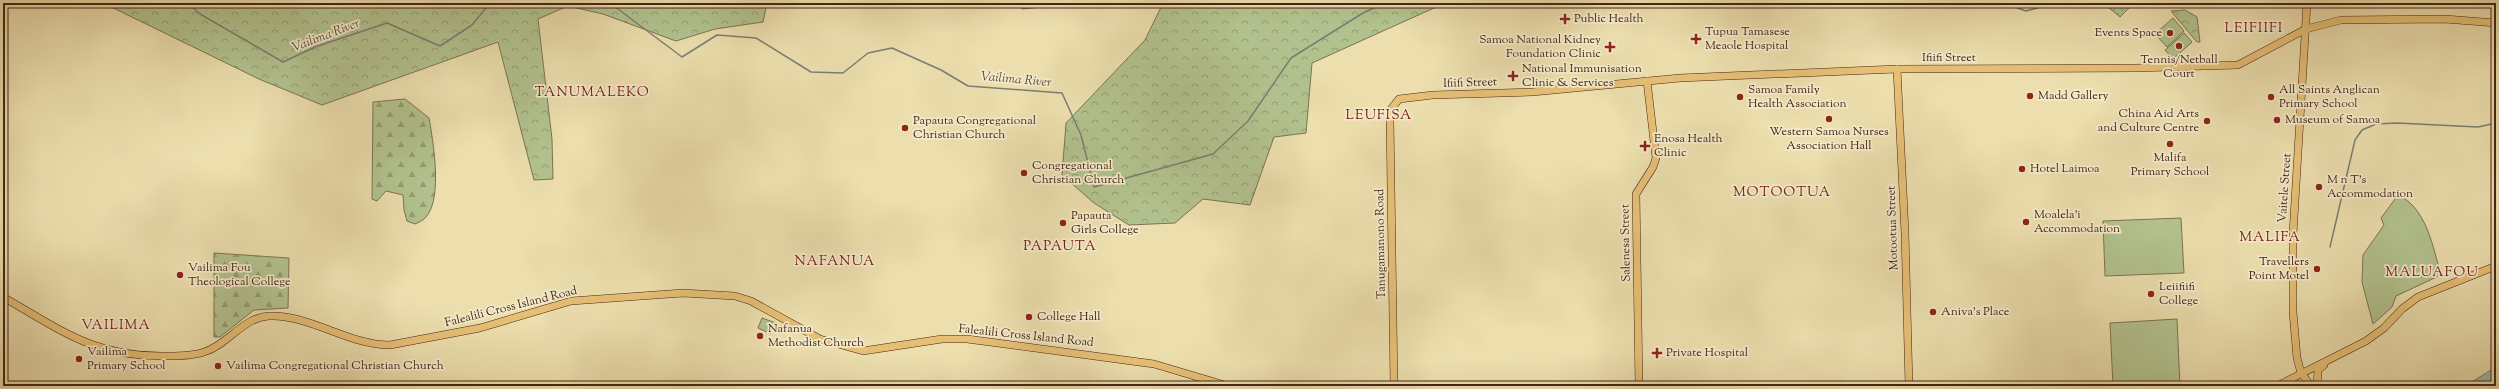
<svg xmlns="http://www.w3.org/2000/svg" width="2499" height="389" font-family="'Sorts Mill Goudy',serif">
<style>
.grass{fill:#b2c28e;stroke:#7c7351}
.forest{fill:url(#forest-firs);stroke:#7c7351}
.park{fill:url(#park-crowns);stroke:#7c7351}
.garden{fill:url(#garden-dots);stroke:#7c7351}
.water{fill:#9bbbb3;stroke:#797f73}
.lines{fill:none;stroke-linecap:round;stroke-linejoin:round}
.stream{stroke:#797f73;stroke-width:1.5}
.major-casing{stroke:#462414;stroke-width:8}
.major{stroke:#e6bf76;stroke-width:7}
.poi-dot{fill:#8f2418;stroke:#f3eaca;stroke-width:1.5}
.labels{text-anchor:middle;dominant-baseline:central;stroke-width:3.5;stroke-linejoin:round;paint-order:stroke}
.poi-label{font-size:12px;fill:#462414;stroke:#f3eaca;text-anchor:start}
.street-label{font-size:12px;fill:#462414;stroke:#f3eaca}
.water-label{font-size:13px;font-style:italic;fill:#5b4a3c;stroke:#f3eaca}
.quarter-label{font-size:14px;letter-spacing:1px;fill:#7a1f14;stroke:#f3eaca}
</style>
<defs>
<pattern id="forest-firs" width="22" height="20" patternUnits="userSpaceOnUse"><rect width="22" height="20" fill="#b2c28e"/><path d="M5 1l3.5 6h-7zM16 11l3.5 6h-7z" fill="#939d73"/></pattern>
<pattern id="park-crowns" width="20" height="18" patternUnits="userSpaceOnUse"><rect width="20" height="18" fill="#b2c28e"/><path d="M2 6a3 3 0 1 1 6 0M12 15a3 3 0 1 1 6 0" fill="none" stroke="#939d73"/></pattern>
<pattern id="garden-dots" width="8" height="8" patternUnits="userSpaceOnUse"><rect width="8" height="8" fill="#b2c28e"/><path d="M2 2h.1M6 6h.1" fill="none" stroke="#939d73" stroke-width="1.8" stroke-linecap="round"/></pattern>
</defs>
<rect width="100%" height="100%" fill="#ecdead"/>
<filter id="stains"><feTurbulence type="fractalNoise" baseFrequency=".005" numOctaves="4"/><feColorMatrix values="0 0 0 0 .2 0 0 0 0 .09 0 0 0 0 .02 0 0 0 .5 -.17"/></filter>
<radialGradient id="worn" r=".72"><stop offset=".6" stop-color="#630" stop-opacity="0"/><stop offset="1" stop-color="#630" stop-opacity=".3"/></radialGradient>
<g class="grass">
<path d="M2173,18L2184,31L2167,47L2155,34Z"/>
<path d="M2184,33L2192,42L2173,59L2165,50Z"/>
<path d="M2398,195C2427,208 2433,248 2441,275L2396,296L2392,307L2373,324L2362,282L2363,255L2384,225L2381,218Z"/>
<path d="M2181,218L2184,273L2105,276L2103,221Z"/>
<path d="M762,318L776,323L771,334L758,328Z"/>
<path d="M2177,319L2180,386H2113L2110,323Z"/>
</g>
<g class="forest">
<path d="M405,99L429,118C433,141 443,198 426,217C424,220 419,222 415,224L407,221L404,210L403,195L386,191L377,201L372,199L373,102Z"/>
<path d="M214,253L289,258L288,308L254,310L220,337H214Z"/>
</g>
<g class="park">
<path d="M103,3H767L763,22L715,29L676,41L603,14L568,6L538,19L552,139L553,179L534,180L498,42L322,105L259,79Z"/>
<path d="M1016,3H1079L1022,9Z"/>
<path d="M1163,3H1445L1312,63L1306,133L1274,137L1250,205L1203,199L1175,223L1129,225L1094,203L1062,175L1066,123L1145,40Z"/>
<path d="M2185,10L2197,17L2200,42H2197L2171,11Z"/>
</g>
<path class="garden" d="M2103,3H2134L2120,17Z"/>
<path class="water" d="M2496,367V381L2490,386H2465Z"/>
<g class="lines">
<g class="stream">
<path d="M188,3L200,14L283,62L315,47L387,23L440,46L472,25L490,3"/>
<path d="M610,3L682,57L717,35L756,38L811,72L843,73L868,53L892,48L941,70L968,86L1062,93L1081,135L1094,187L1213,154L1248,121L1291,58L1363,13L1385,3"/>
<path d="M2004,3L2026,11L2056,3"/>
<path d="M2330,247L2355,140L2362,130L2376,124L2397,123L2478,127L2496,123"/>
</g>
<g class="major-casing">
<g id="major">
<path d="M2307,3L2293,234V312L2297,358L2301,373L2311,386"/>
<path d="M1897,69L1905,233L1909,386"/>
<path d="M3,297C62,331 96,358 168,356C180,356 193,356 204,352C228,345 243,317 269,316C309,314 348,345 390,345L480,328L571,301L683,293L735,296L751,301L820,339L863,351L942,339H967L1154,364L1228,386"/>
<path d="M1394,386L1390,120L1392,108L1399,99L1433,95L1532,92L1680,78L1897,69L2136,68L2238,65L2306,29L2341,20L2445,19L2496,23"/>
<path d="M1639,386L1636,194L1653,167L1656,158L1647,81"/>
<path d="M2277,386L2366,341L2384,328L2402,309L2418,297L2496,266"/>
<path d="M2317,386L2318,370L2324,365"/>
</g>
</g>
<use href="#major" class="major"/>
</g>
<g class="poi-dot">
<path d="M1563 13h4v4h4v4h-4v4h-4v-4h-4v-4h4z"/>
<circle cx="2170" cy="33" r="4"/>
<path d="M1694 33h4v4h4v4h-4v4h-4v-4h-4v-4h4z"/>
<circle cx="2179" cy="46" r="4"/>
<path d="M1608 41h4v4h4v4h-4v4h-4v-4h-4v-4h4z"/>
<path d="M1511 70h4v4h4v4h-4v4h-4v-4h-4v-4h4z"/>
<circle cx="2030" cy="96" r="4"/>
<circle cx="1740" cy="97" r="4"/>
<circle cx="2271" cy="97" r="4"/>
<circle cx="1829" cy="119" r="4"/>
<circle cx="2277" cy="120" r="4"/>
<circle cx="2207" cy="121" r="4"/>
<circle cx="905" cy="128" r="4"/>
<circle cx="2170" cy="144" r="4"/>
<path d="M1643 140h4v4h4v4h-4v4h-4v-4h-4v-4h4z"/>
<circle cx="2022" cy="169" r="4"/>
<circle cx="1024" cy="173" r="4"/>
<circle cx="2319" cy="187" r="4"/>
<circle cx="2026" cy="222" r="4"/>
<circle cx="1063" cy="223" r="4"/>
<circle cx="2317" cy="269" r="4"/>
<circle cx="180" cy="275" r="4"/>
<circle cx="2151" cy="294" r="4"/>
<circle cx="1933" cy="312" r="4"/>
<circle cx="1029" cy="317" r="4"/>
<circle cx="760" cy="336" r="4"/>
<path d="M1655 347h4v4h4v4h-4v4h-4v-4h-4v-4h4z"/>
<circle cx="79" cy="359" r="4"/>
<circle cx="218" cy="366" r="4"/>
</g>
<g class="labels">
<g class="poi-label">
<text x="1574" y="19">Public Health</text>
<text x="1705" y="32">Tupua Tamasese<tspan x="1705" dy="14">Meaole Hospital</tspan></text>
<text x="2162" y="33" text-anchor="end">Events Space</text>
<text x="1601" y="40" text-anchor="end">Samoa National Kidney<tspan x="1601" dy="14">Foundation Clinic</tspan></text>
<text x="2179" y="60" text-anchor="middle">Tennis/Netball<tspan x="2179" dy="14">Court</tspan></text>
<text x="1522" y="69">National Immunisation<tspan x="1522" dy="14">Clinic &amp; Services</tspan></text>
<text x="1748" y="90">Samoa Family<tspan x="1748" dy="14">Health Association</tspan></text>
<text x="2279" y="90">All Saints Anglican<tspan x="2279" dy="14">Primary School</tspan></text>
<text x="2038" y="96">Madd Gallery</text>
<text x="2199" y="114" text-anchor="end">China Aid Arts<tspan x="2199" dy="14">and Culture Centre</tspan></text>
<text x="2285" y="120">Museum of Samoa</text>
<text x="913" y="121">Papauta Congregational<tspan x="913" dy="14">Christian Church</tspan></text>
<text x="1829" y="132" text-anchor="middle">Western Samoa Nurses<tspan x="1829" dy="14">Association Hall</tspan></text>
<text x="1654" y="139">Enosa Health<tspan x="1654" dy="14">Clinic</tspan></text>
<text x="2170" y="158" text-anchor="middle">Malifa<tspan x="2170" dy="14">Primary School</tspan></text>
<text x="1032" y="166">Congregational<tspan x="1032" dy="14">Christian Church</tspan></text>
<text x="2030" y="169">Hotel Laimoa</text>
<text x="2327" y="180">M n T's<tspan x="2327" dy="14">Accommodation</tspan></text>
<text x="2034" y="215">Moalela'i<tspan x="2034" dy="14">Accommodation</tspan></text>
<text x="1071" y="216">Papauta<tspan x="1071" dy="14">Girls College</tspan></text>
<text x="2309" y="262" text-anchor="end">Travellers<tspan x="2309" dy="14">Point Motel</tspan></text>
<text x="188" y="268">Vailima Fou<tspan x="188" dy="14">Theological College</tspan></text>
<text x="2159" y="287">Leiifiifi<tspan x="2159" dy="14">College</tspan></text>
<text x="1941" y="312">Aniva's Place</text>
<text x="1037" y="317">College Hall</text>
<text x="768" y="329">Nafanua<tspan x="768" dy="14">Methodist Church</tspan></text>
<text x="87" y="352">Vailima<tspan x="87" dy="14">Primary School</tspan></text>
<text x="1666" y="353">Private Hospital</text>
<text x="226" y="366">Vailima Congregational Christian Church</text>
</g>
<g class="street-label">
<text x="1949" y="58">Ifiifi Street</text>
<text transform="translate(1470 83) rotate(-2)">Ifiifi Street</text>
<text transform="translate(2285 188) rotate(-86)">Vaitele Street</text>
<text transform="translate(1893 228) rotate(-92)">Motootua Street</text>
<text transform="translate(1626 243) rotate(-91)">Salenesa Street</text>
<text transform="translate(1381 244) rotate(-91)">Tanugamanono Road</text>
<text transform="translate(511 307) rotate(-14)">Falealili Cross Island Road</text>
<text transform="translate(1026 336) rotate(6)">Falealili Cross Island Road</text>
</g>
<g class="water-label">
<text transform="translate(326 36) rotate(-21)">Vailima River</text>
<text transform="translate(1016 80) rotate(5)">Vailima River</text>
</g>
<g class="quarter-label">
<text x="2254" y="29">LEIFIIFI</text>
<text x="592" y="93">TANUMALEKO</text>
<text x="1379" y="116">LEUFISA</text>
<text x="1782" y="193">MOTOOTUA</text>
<text x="2270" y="238">MALIFA</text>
<text x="1060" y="247">PAPAUTA</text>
<text x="835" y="262">NAFANUA</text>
<text x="2432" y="273">MALUAFOU</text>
<text x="116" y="326">VAILIMA</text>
</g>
</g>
<rect width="2499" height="389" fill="none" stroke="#ecdead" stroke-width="16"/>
<rect x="4" y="4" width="2491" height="381" fill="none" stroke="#462414" stroke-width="2"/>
<rect x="8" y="8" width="2483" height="373" fill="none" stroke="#462414"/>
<rect width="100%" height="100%" filter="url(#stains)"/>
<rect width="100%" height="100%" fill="url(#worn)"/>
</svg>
